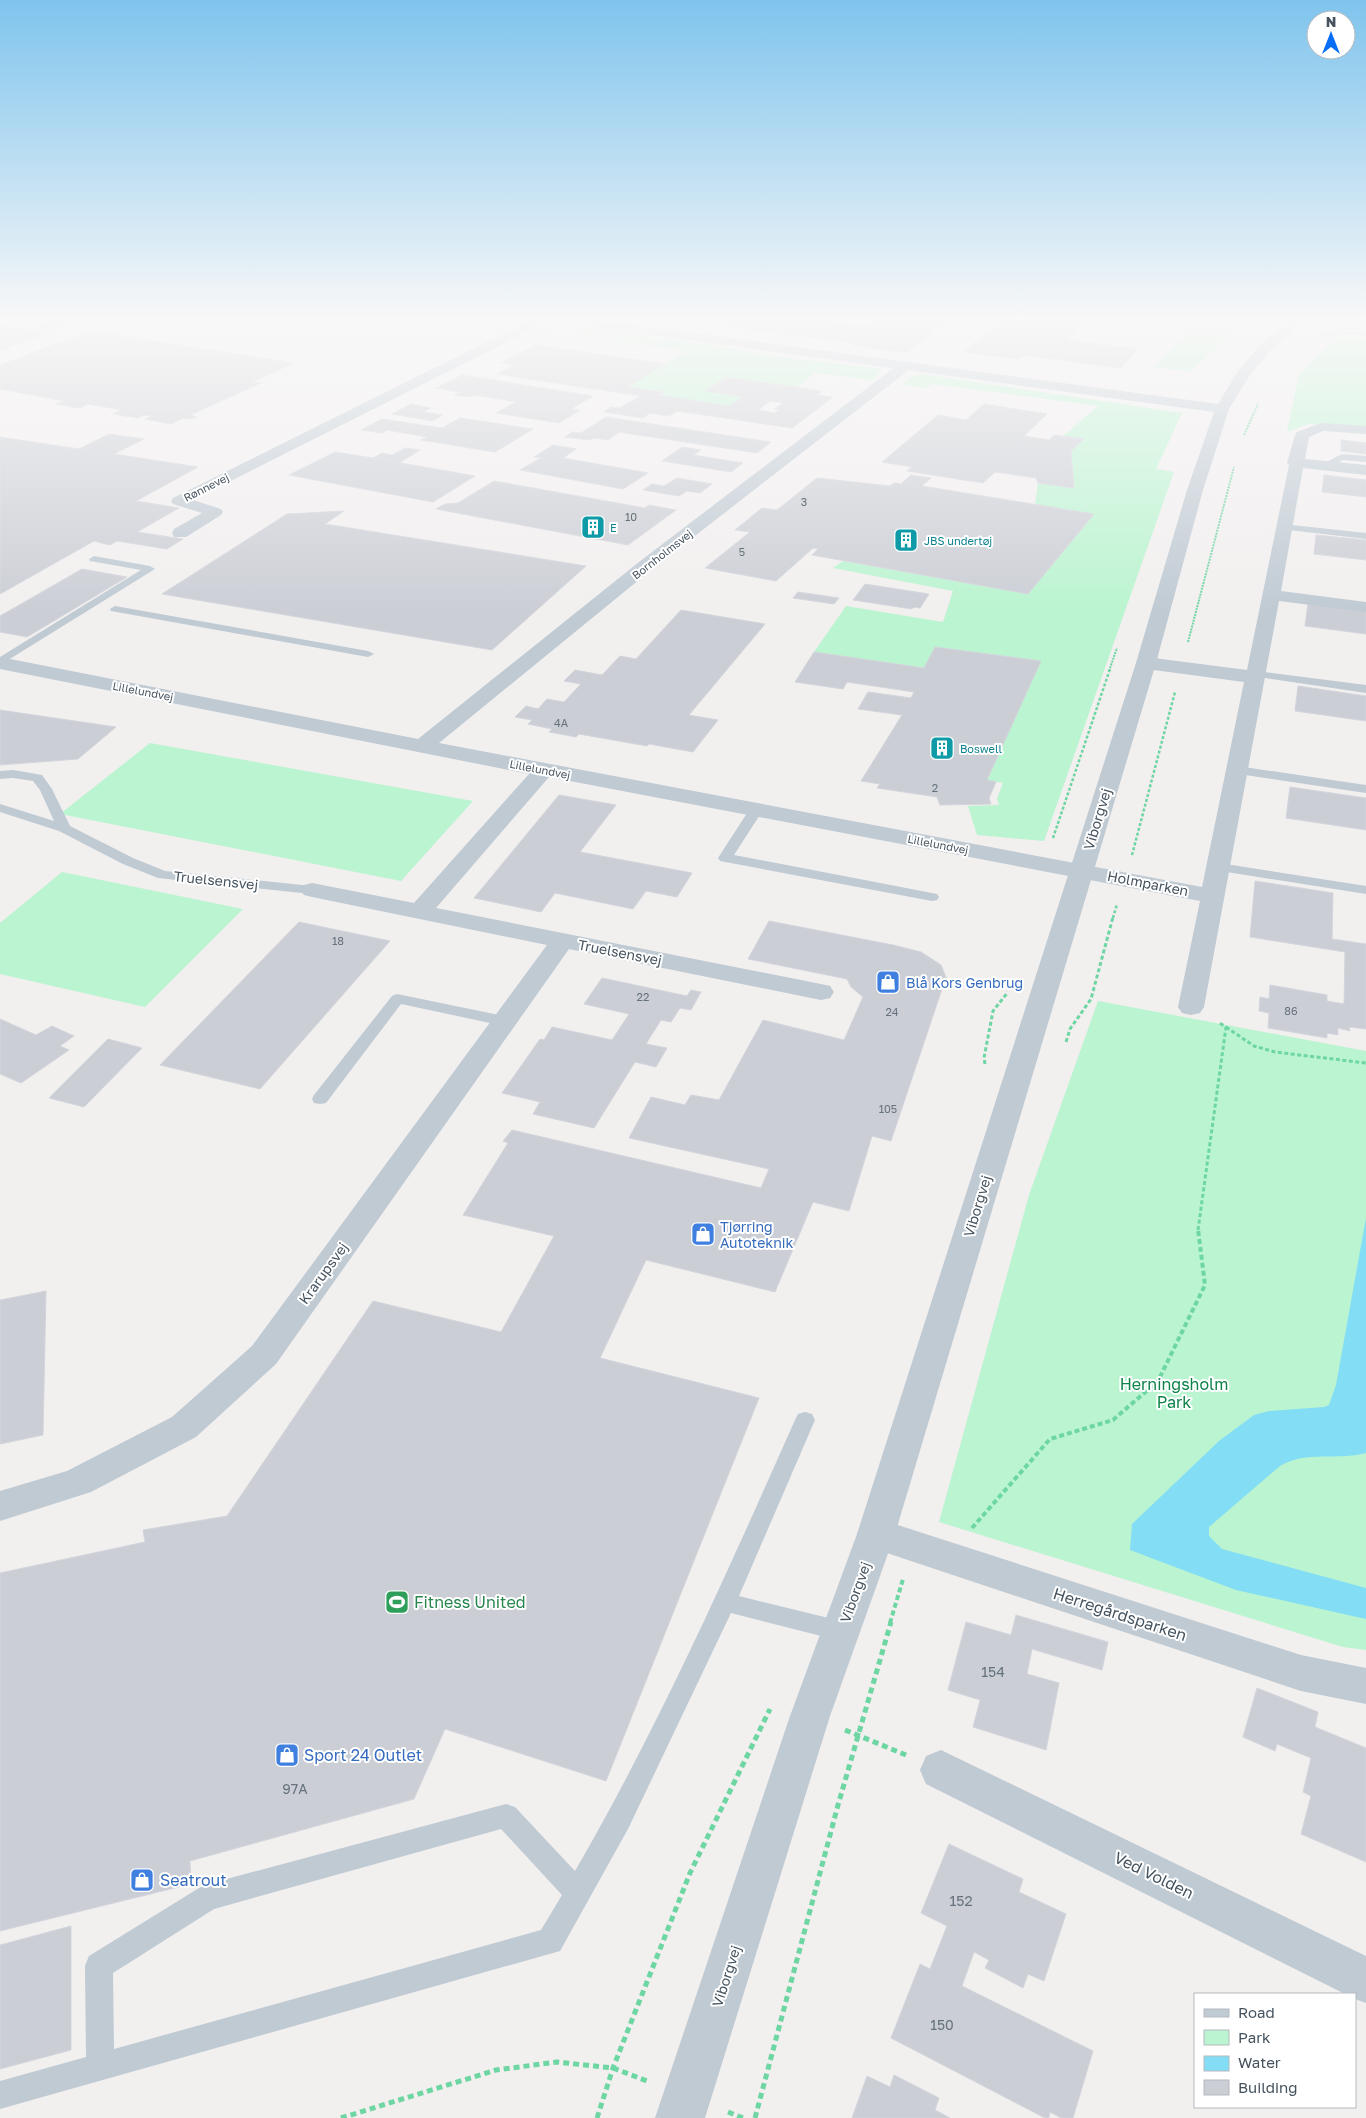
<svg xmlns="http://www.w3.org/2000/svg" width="1366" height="2118" font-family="'Golos Text',sans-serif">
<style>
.green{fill:#baf4d0}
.water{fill:#82ddf5}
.building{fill:#cbced5;stroke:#d3d5dc;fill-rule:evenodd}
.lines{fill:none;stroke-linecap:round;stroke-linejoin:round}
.path-far4{stroke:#6ed6a3;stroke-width:2;stroke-dasharray:2 1;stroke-linecap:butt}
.path-far3{stroke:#6ed6a3;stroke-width:2.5;stroke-dasharray:3 2;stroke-linecap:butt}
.path-far2{stroke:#6ed6a3;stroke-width:3;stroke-dasharray:4 2.5;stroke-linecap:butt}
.path-far1{stroke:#6ed6a3;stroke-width:4;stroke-dasharray:5 3;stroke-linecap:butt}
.path{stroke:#6ed6a3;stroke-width:5;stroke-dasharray:6 4;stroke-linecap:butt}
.service{fill:#bfcad3;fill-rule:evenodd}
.minor{fill:#bfcad3;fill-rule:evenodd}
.tertiary{fill:#bfcad3;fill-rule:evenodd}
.labels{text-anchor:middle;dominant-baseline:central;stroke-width:4;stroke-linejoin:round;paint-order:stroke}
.far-street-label{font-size:11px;fill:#45535f;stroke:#fff}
.number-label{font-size:11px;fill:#66727c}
.far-culture-label{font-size:11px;fill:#0d838f;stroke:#fff;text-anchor:start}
.street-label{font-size:14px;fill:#45535f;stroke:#fff}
.shop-label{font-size:14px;fill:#366cbe;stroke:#fff;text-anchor:start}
.near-number-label{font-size:14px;fill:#66727c}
.near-park-label{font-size:16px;fill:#0d8348;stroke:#fff}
.near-leisure-label{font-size:16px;fill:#27864d;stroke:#fff;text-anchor:start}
.near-street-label{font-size:16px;fill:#45535f;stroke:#fff}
.near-shop-label{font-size:16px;fill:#366cbe;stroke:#fff;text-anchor:start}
</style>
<rect width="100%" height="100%" fill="#f2efef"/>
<g class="green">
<path d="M415,318H522L498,330Z"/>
<path d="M1203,318H1249L1190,372L1154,367Z"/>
<path d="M1324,318H1366V332L1309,328L1312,324Z"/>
<path d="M551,323L694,342L774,356L881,369L873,380L814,373L797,387L706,391L742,397L729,406L659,395L664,392L627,387L687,351L559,332L549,337L526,333Z"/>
<path d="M1339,336L1366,338V427L1309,424L1287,432L1299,374Z"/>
<path d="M921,374L1182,413L1156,469L1174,472L1044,841L977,835L968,806L999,805L997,799L1003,783L987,780L1040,661L935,647L924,668L814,652L846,606L943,622L953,591L833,568L843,561L1028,594L1093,515L1035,505L1038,483L1073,488L1071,451L1084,440L1063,436L1098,406L933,384L924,388L902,385L910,377Z"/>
<path d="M150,743L473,801L401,881L60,814Z"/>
<path d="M62,872L243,909L145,1007L0,974V923Z"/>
<path d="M1098,1001L1366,1051V1650L1343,1647L939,1522L1029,1195Z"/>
</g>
<path class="water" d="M1366,1218V1453C1336,1461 1307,1450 1280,1466L1209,1527V1536L1222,1549L1366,1588V1619L1236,1590L1130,1550L1132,1524L1219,1441L1254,1415L1269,1411L1324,1407L1329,1405L1336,1385Z"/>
<g class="building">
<path d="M64,318L82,319L56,330L34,327L50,321H56Z"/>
<path d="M114,318H134L117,324L103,322Z"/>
<path d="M663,318H805L867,326L878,318H917L947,322L906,353L852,345L854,343Z"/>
<path d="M1004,318H1091L1067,340L1138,349L1121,368L1023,355L1018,359L963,352Z"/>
<path d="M0,324L50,332L0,350Z"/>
<path d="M90,331L293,363H294L252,382L261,383L190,415L197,417L191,419L184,418L171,424L145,419L152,416L145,415L138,418L113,414L122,410L88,404L79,408L56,404L64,401L0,389V365Z"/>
<path d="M535,345L665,364L627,387L664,392L659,395L729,406L742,397L705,391L727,377L822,391L817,395L833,397L792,428L677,411L669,416L650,413L643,418L604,412L611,407L620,408L640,396L497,374L514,365L501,363ZM770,401L783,403L774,409L779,410L775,413L758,410Z"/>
<path d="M462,375L593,396L571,409L580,410L559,423L496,413L516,402L474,395L470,397L454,395L460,392L436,388Z"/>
<path d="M411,404L431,408L423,412L443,415L432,421L392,414Z"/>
<path d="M984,404L1047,414L1024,436L1049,440L1054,435L1084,439L1071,451L1074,488L1038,483L1036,478L995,472L983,483L907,471L912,467L882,462L938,415L966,420Z"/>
<path d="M606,417L771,442L757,453L619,432L608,440L594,438L589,440L565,437L572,432L581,433Z"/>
<path d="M460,418L533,429L495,452L421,440L427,437L387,430L382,433L361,430L382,419L442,428Z"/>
<path d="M109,434L144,439L114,454L198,467L136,501L179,508L137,532L183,539L167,549L117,541L110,545L94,541L0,594V437L79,449Z"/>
<path d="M1341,440L1366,443V454L1341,451Z"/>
<path d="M553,445L576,449L563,458L648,473L623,489L520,470L541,458L534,457Z"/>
<path d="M682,447L701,450L693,455L743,463L731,472L662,461Z"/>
<path d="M405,448L420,450L399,463L373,458L382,453L392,455Z"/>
<path d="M335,452L373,458L475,476L433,502L289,475Z"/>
<path d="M911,475L931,478L922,486L1094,514L1028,594L812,555L818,549L813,548L776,581L705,568L750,532L735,530L762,508L777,510L817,478L890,486L894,483L901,484Z"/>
<path d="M1324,475L1366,480V497L1322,492Z"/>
<path d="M677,478L712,484L700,493L687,491L679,496L643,490L652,484L664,486Z"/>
<path d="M494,481L645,508L649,505L676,510L628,545L436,509L445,504L458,503Z"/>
<path d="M344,511L325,524L586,566L492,650L162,594L287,514Z"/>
<path d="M1316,535L1366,540V560L1314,554Z"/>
<path d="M82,569L127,577L27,637L0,632V616Z"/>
<path d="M865,584L929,594L920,608L914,607L912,609L853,600Z"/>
<path d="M798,592L839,598L834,604L793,598Z"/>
<path d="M1308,603L1366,610V634L1305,626Z"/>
<path d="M681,610L765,624L689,715L718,720L693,752L649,744L647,746L579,734L576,737L549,732L552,729L528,724L532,720L515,717L526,706L538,709L547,699L564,702L581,684L564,681L575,670L602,675L620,656L636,659Z"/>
<path d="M935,647L1041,661L987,780L996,782L989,798L991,804L940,805L937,797L877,788L880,784L861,781L902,715L858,709L868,692L911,698L914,692L847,682L843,689L795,682L814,652L924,668Z"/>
<path d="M1298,686L1366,696V721L1295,711Z"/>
<path d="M0,710L116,727L78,759L0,765Z"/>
<path d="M1290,787L1366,798V830L1286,818Z"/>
<path d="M559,795L616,805L580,852L692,873L677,897L646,891L633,909L555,893L541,912L474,898Z"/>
<path d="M1255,881L1333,893L1332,939L1366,944V1029L1349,1027L1350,1031L1338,1028V1035L1327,1033V1038L1268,1028L1269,1013L1259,1011L1260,997L1269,999L1270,985L1327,995V1001L1344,1004L1345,952L1250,937Z"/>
<path d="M769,921L893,945L921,952L941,965L946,977L891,1141L872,1136L849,1211L813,1202L775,1292L646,1260L600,1358L759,1398L606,1781L445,1729L414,1799L190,1861L191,1884L0,1931V1573L145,1542L143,1530L227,1516L373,1301L501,1332L554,1236L463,1215L508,1143L503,1141L512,1130L761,1188L769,1169L629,1138L651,1097L685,1105L691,1095L719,1100L763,1020L844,1040L863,997L851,987L847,979L748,959Z"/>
<path d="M299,922L390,941L260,1089L160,1065Z"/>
<path d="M602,978L687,996L691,990L701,992L691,1010L680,1008L671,1022L661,1020L646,1044L667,1048L656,1067L635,1062L594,1128L533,1114L540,1102L502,1093L540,1039L544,1040L552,1027L612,1040L629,1014L584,1004Z"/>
<path d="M0,1019L36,1035L52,1026L74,1036L60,1046L69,1050L21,1083L0,1074Z"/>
<path d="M108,1039L142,1048L84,1107L49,1098Z"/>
<path d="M46,1291L43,1435L0,1444V1300Z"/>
<path d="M1016,1615L1108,1642L1102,1670L1032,1649L1027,1674L1059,1683L1046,1750L973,1727L980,1700L948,1690L966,1622L1011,1635Z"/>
<path d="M1257,1688L1318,1712L1315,1727L1366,1748V1862L1301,1834L1311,1796L1303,1792L1311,1758L1277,1744L1275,1751L1243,1737Z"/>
<path d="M949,1844L1023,1879L1019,1892L1066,1914L1044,1981L1028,1974L1023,1988L985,1968L989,1960L974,1952L962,1986L1093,2051L1073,2118H1061L1050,2112L1049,2118H1045L891,2038L920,1964L930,1969L947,1926L921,1913Z"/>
<path d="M71,1926V2050L0,2069V1945Z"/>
<path d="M894,2075L939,2098L935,2110L950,2118H852L867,2076L890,2087Z"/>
</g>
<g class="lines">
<g class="path-far4">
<path d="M1322,335L1343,333L1366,334"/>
<path d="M1244,435L1258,404"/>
<path d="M1188,642L1234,467"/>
<path d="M1109,671L1117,648"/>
</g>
<g class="path-far3">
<path d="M1053,838L1110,669"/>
<path d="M1132,855L1175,692"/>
<path d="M1113,918L1117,904"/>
</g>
<g class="path-far2">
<path d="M1226,1027L1254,1046L1275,1052L1366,1063"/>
<path d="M1066,1042L1070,1029L1091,999L1113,917"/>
<path d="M985,1064L984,1058L993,1011L1008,992"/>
<path d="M1198,1230L1226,1027L1218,1022"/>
</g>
<g class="path-far1">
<path d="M972,1528L1050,1439L1113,1420L1158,1381L1205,1285L1198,1229"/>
<path d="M890,1623L903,1579"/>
</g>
<g class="path">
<path d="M845,1730L906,1755"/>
<path d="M728,2112L743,2118"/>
<path d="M341,2118L496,2070L557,2062L613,2068L647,2081"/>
<path d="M597,2118L613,2068L690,1873L770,1709"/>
<path d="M755,2118L838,1805L891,1622"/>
</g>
<g class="service">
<path d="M1342,454L1366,456V462L1343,460L1327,468H1321L1319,466Z"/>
<path d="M1283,524L1366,533V539L1280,529L1278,527Z"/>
<path d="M94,556L150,566L155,569L0,665V657L141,570L90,561L89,559Z"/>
<path d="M115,606L368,651L374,654L368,657L111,611L110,609Z"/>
<path d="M1256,671L1366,685V693L1252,676L1250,674Z"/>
<path d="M1237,766L1366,785V793L1232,773L1231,770Z"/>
<path d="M13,770L42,775L52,789L70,826L133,858L165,871L312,886L317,887L319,890L317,893L312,894L158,878L123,864L59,831L0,812V804L54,821L40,790L33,781L13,778L0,779V771Z"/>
<path d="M756,806L763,810L734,855L932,893L937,894L939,897L937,900L932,901L720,861L718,858L749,810Z"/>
<path d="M1219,863L1366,886V894L1214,870L1212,867L1214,864Z"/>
<path d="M397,994L504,1016L510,1018L512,1021L510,1024L504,1026L401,1004L326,1103L320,1104L314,1103L312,1099L314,1095L392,996Z"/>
<path d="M805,1412L812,1414L815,1420L739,1596L841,1621L849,1624L853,1631L849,1638L841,1641L731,1613L628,1829L560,1951L0,2109V2081L86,2057L85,1966L89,1956L199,1888L208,1884L506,1804L515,1807L575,1871C659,1726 727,1573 795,1420L798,1414ZM501,1829L562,1895L541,1930L114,2049L113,1973L214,1909Z"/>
</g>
<g class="minor">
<path d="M535,318H550L548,321L193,500L221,509L223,512L221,515L186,537H174L172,533L174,529L202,513L173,504L171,501L173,498Z"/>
<path d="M905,362L912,366L910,369L651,570L439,743L1202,887L1244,682L1146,669L1139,667L1136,663L1139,659L1146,657L1247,670L1289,465L1287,463L1295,435L1297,432L1321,423L1366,426V434L1323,431L1309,437L1305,459L1366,465V475L1303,468L1281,591L1366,602V612L1279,601L1204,1007L1200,1013L1191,1015L1182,1013L1178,1007L1200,901L549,777L436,908L821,984L830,986L834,992L830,998L821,1000L569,949L276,1364L196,1437L91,1492L0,1521V1491L67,1471L172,1417L252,1346L547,945L312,897L304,895L300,890L304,885L312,883L414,903L529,774L0,669V657L418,739L639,562L900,363Z"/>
<path d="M876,1518L1301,1655L1366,1668V1704L1301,1691L863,1545L857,1534L863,1523Z"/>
<path d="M941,1750L1366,1956V2003L1355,1999V1994H1345L926,1784L920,1770L926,1756Z"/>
</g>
<path class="tertiary" d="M551,318H582L1218,404L1238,371L1261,344L1289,321L1296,318H1311L1297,327L1271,350L1249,376L1229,409L1203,490L1156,663L895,1534L830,1716L705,2118H655L790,1716L857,1534L1136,663L1187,490L1214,412L557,322Z"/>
</g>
<linearGradient id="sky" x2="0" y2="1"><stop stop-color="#7fc4ed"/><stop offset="0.52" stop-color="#f9f8f8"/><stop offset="1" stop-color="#f9f8f8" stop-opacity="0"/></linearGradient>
<rect width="1366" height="614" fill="url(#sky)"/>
<defs>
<g id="building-square" transform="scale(1.25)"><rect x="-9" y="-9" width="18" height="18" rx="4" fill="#0f9aa8" stroke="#fff"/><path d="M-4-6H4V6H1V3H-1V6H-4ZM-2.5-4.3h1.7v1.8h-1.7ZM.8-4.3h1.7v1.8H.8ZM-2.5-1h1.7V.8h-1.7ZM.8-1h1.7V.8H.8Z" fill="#fff"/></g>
<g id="shop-square" transform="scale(1.25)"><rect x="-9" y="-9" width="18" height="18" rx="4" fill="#3f7fe0" stroke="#fff"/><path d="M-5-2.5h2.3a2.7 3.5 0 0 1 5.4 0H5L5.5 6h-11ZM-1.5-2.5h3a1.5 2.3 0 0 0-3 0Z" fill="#fff"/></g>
<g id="stadium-square" transform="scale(1.25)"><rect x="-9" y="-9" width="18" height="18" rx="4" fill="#2e9e5b" stroke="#fff"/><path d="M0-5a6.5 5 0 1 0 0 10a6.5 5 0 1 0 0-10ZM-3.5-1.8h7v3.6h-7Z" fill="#fff"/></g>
</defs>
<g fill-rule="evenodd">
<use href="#building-square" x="593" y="527"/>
<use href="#building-square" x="906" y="540"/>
<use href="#building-square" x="942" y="748"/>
<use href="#shop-square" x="888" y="982"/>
<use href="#shop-square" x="703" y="1234"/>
<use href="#stadium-square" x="397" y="1602"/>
<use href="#shop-square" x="287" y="1755"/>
<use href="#shop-square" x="142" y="1880"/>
</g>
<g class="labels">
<g class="far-street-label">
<text transform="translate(206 487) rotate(-27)">Rønnevej</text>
<text transform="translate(662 554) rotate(-38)">Bornholmsvej</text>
<text transform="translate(143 691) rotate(11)">Lillelundvej</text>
<text transform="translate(540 769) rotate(11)">Lillelundvej</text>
<text transform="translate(938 844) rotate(11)">Lillelundvej</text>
</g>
<g class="number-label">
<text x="804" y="501">3</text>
<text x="631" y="516">10</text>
<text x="742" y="551">5</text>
<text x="561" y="722">4A</text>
<text x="935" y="787">2</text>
<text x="338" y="940">18</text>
<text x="643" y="996">22</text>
<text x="1291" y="1010">86</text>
<text x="892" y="1011">24</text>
<text x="888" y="1108">105</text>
</g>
<g class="far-culture-label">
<text x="610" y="527">E</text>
<text x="924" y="540">JBS undertøj</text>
<text x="960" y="748">Boswell</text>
</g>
<g class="street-label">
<text transform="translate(1097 819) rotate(-73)">Viborgvej</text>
<text transform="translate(216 880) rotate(6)">Truelsensvej</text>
<text transform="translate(1148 883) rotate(11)">Holmparken</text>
<text transform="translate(620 952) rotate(11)">Truelsensvej</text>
<text transform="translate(977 1206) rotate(-73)">Viborgvej</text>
<text transform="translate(323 1273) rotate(-54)">Krarupsvej</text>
<text transform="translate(855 1592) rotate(-70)">Viborgvej</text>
<text transform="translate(726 1976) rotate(-72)">Viborgvej</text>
</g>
<g class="shop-label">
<text x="906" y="982">Blå Kors Genbrug</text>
<text x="720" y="1226">Tjørring<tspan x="720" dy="16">Autoteknik</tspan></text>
</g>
<g class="near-number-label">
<text x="993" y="1671">154</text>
<text x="295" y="1788">97A</text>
<text x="961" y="1900">152</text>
<text x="942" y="2024">150</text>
</g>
<g class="near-park-label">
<text x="1174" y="1384">Herningsholm<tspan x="1174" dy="18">Park</tspan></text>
</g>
<g class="near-leisure-label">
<text x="414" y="1602">Fitness United</text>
</g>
<g class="near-street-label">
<text transform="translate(1120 1614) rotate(18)">Herregårdsparken</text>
<text transform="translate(1154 1875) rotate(26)">Ved Volden</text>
</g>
<g class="near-shop-label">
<text x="304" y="1755">Sport 24 Outlet</text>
<text x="160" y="1880">Seatrout</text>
</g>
</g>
<rect x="1194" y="1993" width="162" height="115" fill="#ffffff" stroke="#b5babf"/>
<rect x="1204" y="2009" width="25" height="8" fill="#bfcad3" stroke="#b5babf"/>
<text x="1238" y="2018" font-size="15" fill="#45535f">Road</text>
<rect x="1204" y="2030" width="25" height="15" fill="#baf4d0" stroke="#b5babf"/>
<text x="1238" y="2043" font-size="15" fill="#45535f">Park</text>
<rect x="1204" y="2056" width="25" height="15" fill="#82ddf5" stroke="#b5babf"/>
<text x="1238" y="2068" font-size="15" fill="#45535f">Water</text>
<rect x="1204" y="2080" width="25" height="15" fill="#cbced5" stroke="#b5babf"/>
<text x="1238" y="2093" font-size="15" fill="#45535f">Building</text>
<g transform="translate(1331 35)"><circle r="24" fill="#ffffff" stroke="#b5babf"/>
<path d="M0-4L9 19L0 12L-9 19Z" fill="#066ef5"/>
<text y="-8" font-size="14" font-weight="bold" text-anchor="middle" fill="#45535f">N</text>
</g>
</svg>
